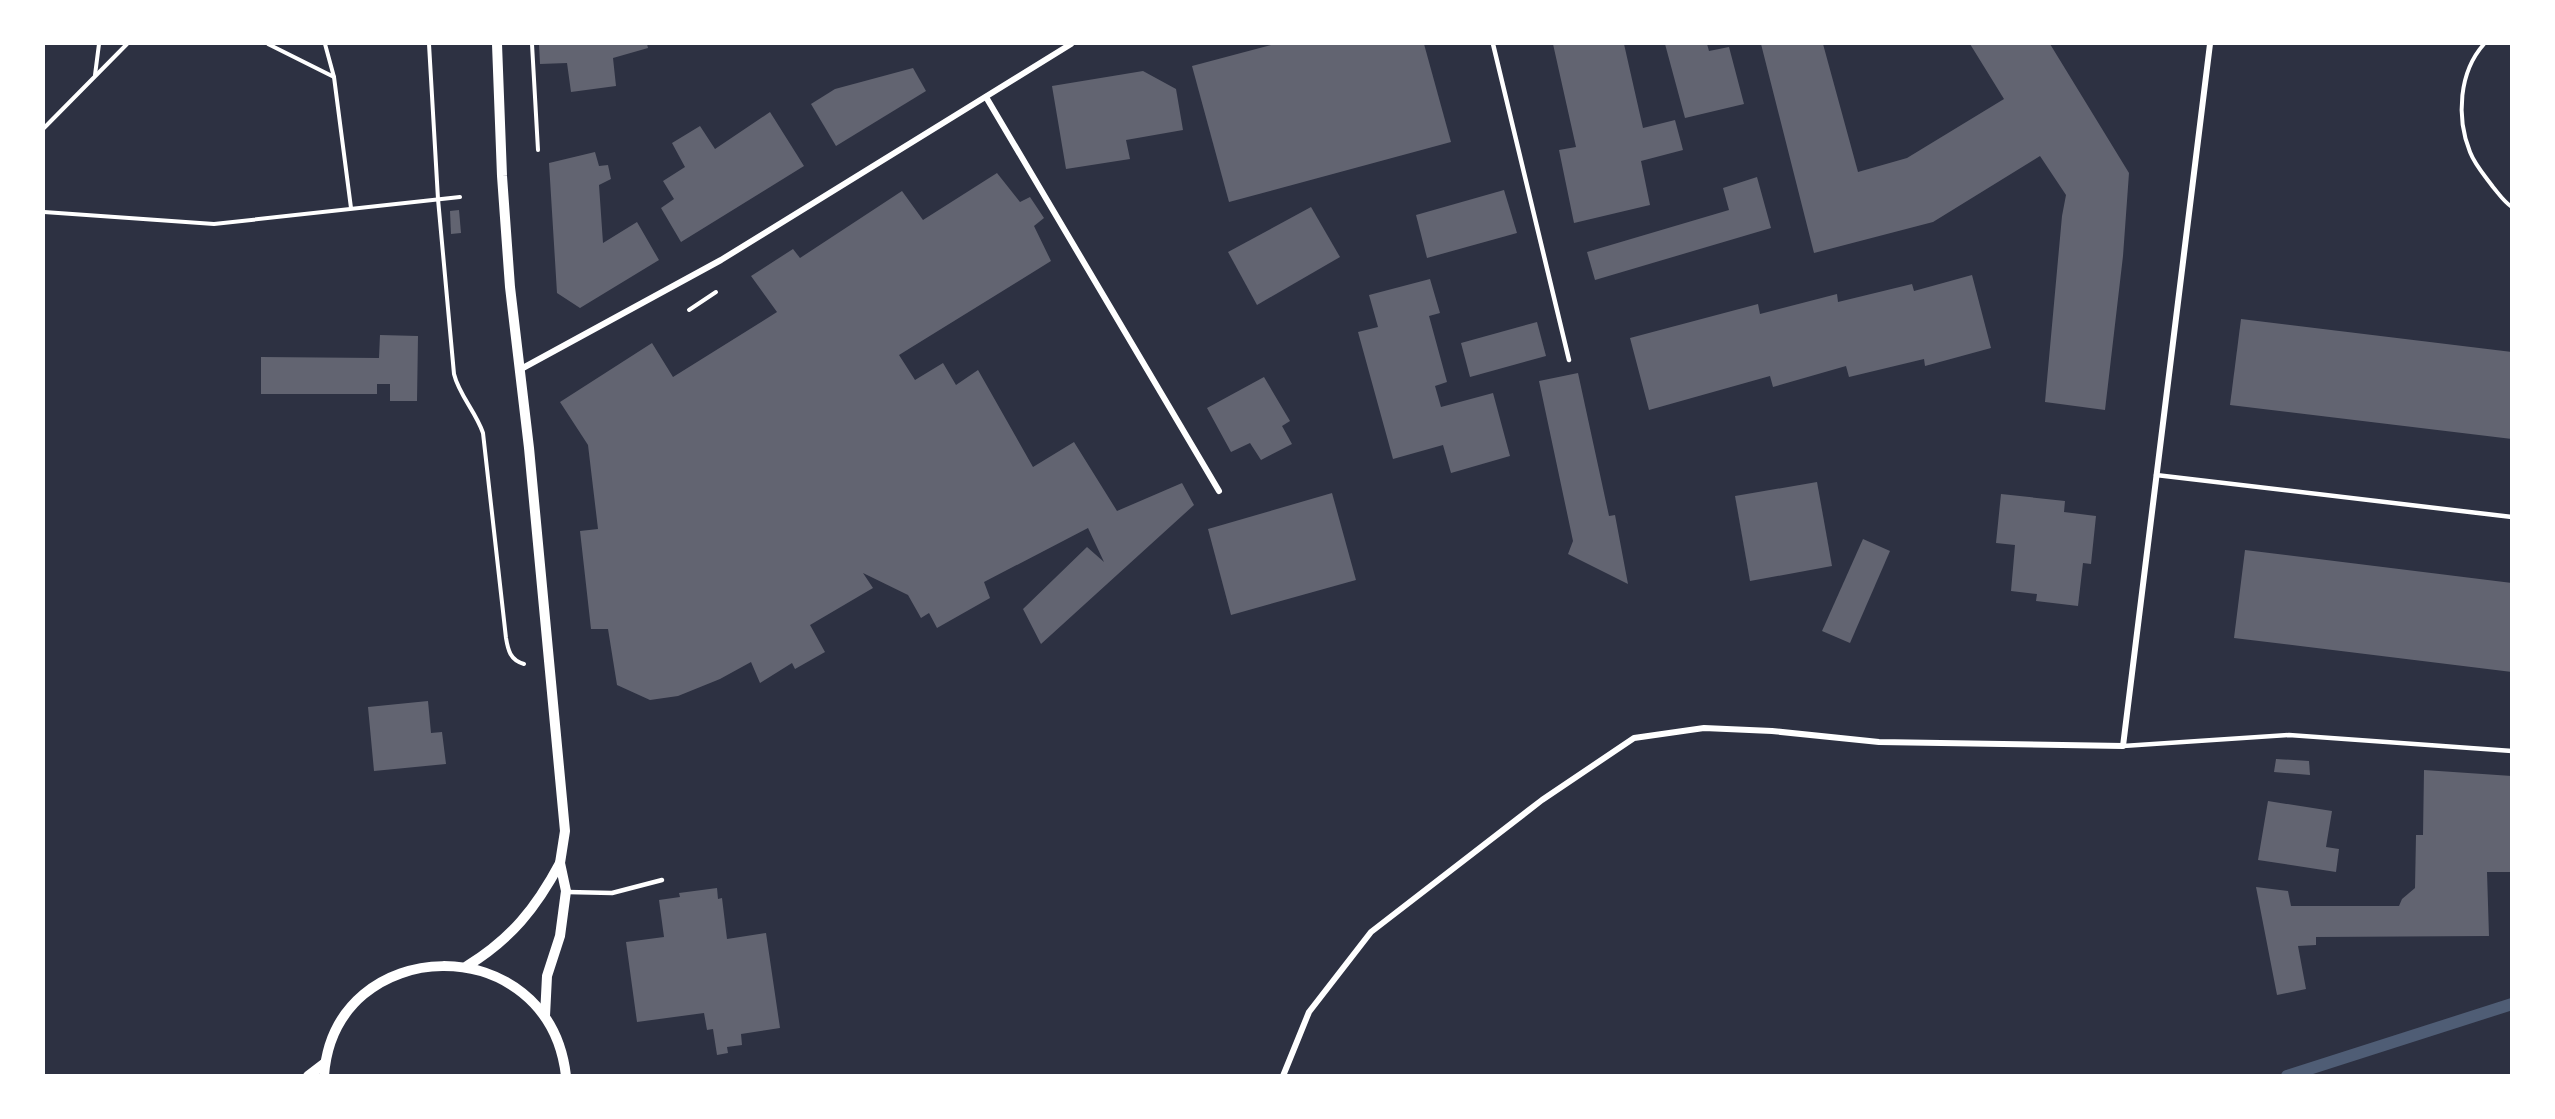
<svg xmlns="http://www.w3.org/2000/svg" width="2555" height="1119" font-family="Rubik,sans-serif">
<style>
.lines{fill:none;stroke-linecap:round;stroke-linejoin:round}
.stream{stroke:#4f5d75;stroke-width:12}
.building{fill:#626471}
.path{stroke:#fff;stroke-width:4}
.service{stroke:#fff;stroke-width:4.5}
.minor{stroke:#fff;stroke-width:6}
.tertiary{stroke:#fff;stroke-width:10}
</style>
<rect width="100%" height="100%" fill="#2d3142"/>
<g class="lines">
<path class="stream" d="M2287,1076L2512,1004"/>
</g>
<g class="building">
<path d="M539,44H647L648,48L613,58L616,86L571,92L567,63L540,64Z"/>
<path d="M1275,44H1424L1451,142L1229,202L1192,66Z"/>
<path d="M1553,44H1624L1643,128L1675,120L1683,150L1641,161L1650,205L1574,223L1559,150L1576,147Z"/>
<path d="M1665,44H1707L1709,51L1729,47L1744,104L1685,118Z"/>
<path d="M1761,44H1823L1858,172L1907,158L2004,99L1970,44H2050L2129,173L2123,256L2105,410L2045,402L2062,216L2066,195L2040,156L1933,222L1814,253Z"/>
<path d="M913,68L926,91L836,146L811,104L835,89Z"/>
<path d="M1143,71L1176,89L1183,130L1126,140L1130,159L1066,169L1052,86Z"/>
<path d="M770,112L804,166L681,242L661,208L674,199L663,181L685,167L672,143L700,126L715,149Z"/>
<path d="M595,152L599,166L608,165L611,179L599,185L603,243L637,222L659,260L580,308L557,293L549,163Z"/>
<path d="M997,173L1020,202L1030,197L1044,218L1034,226L1051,261L899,355L915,380L943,363L956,385L978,370L1033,467L1074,442L1117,511L1182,483L1194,505L1041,644L1023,609L1087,547L1104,562L1088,528L984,582L990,598L937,628L929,613L921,618L908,595L863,573L873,588L810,625L825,652L795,669L792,663L760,683L751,662L720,679L678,696L650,700L617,685L608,629H591L580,531L598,529L588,445L560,402L652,343L673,377L777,312L751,276L793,249L800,258L902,191L923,220Z"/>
<path d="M1757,177L1771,228L1595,280L1587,252L1729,210L1723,188Z"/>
<path d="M1504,190L1517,233L1427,258L1416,215Z"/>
<path d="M1311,207L1340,257L1257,305L1228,252Z"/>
<path d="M459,210L461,233L451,234L450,211Z"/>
<path d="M1972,275L1991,348L1925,366L1924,359L1849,377L1846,366L1773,387L1770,376L1649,410L1630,338L1758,304L1760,314L1837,294L1838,302L1912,284L1914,291Z"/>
<path d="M1430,279L1440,313L1429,316L1447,382L1435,386L1441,407L1493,393L1510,456L1451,473L1443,445L1393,459L1358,332L1378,327L1369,295Z"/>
<path d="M2241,319L2512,352V439L2230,405Z"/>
<path d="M1537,322L1546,356L1470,377L1461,343Z"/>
<path d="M380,335L418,336L417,401H390V384H377V394H261V357L379,358Z"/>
<path d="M1578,373L1609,516L1615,515L1628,584L1568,554L1573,541L1539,381Z"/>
<path d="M1264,377L1290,421L1282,426L1292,444L1261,460L1250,443L1231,452L1207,408Z"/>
<path d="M1817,482L1832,566L1750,581L1735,496Z"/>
<path d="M1332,493L1356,580L1231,615L1208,529Z"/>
<path d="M2001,494L2065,501L2064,512L2096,516L2091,564L2083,563L2078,606L2036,601L2037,594L2011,591L2015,545L1996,543Z"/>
<path d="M1863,539L1890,551L1850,643L1822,631Z"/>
<path d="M2245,550L2512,583V672L2234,638Z"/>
<path d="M428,701L431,733L442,732L446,764L374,771L368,707Z"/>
<path d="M2276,759L2309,761L2310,775L2274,772Z"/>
<path d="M2424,770L2512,776V872H2487L2489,936L2316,937V945L2298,946L2306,989L2277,995L2256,887L2288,891L2291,906H2399L2402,899L2415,888L2416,835H2423Z"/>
<path d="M2268,801L2332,811L2326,847L2339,849L2336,872L2258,860Z"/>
<path d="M717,888L718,899L722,898L727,939L766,933L780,1028L741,1034L742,1045L727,1047L728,1053L717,1055L713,1029L707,1030L704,1013L637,1022L626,942L664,937L659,900L680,897L679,893Z"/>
</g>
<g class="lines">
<g class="path">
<path d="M268,44L334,77"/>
<path d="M325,44L334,77L351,208"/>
<path d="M429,44L438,199L454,374C459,395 476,412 483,433L506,638C508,650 510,660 524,664"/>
<path d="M532,44L538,150"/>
<path d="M2484,44C2459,72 2456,117 2470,152C2475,165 2485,176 2493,187C2499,194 2504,202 2512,207"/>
<path d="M95,75L99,44"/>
<path d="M44,128L127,44"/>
<path d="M44,212L214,224L460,197"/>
<path d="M689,310L716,292"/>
</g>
<g class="service">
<path d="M1493,44L1569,360"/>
<path d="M2156,475L2512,517"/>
<path d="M2123,746L2289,735L2512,751"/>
<path d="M568,892L612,893L662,880"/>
</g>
<g class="minor">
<path d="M986,97L1219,491"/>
<path d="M521,369L721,260L1071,44"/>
<path d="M1283,1076L1309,1012L1371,932L1542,800L1634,738L1704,728L1772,731L1879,742L2123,746L2210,44"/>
</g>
<g class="tertiary">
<path d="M497,44L502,176L510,287L529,448L565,831L560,863L566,891L560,936L547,976L545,1016"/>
<path d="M467,966C511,939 536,908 560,863"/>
<path d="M308,1076L325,1063"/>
<path d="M324,1076C334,932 549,927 566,1076"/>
</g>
</g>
<rect width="2555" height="1119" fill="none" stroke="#ffffff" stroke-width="90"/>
</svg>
